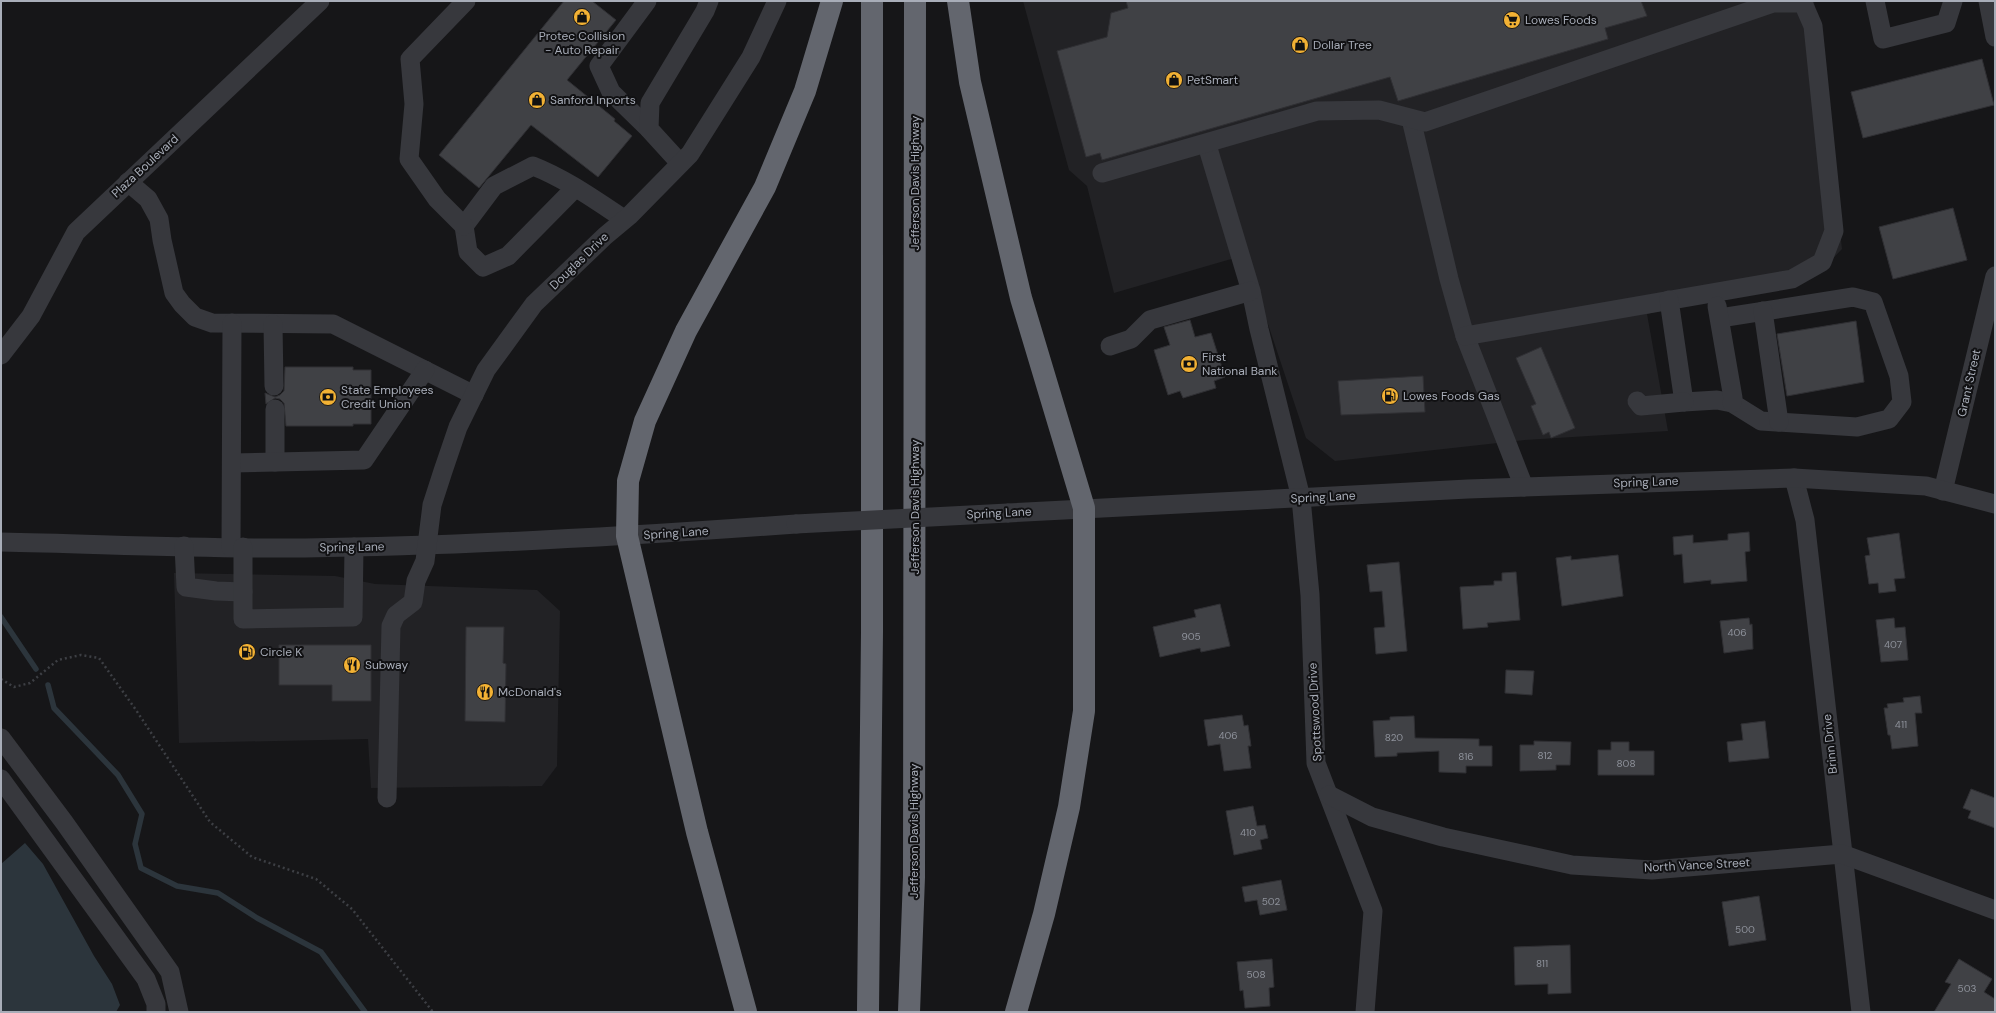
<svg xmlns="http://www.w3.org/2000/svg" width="1996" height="1013" font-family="'DM Sans',sans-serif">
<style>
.built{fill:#222225}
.water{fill:#2c353c}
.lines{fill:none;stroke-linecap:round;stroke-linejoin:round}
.stream{stroke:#2c353c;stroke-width:5.5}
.building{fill:#404145;stroke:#303034}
.path{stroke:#3d3f44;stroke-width:2.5;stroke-dasharray:2 3;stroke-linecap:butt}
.minor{stroke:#37383d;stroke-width:19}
.highway{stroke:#63666e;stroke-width:22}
.minor-bridge{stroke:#37383d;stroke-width:19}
.labels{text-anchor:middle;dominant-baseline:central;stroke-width:4;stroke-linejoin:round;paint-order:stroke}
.number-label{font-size:10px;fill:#8e929b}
.poi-label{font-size:12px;fill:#a8adb8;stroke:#111113;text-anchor:start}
.street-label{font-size:12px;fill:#a8adb8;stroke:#111113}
</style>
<rect width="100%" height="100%" fill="#161618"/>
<g class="built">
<path d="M1023,1H1814L1842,249L1818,274L1647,314L1668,431L1525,440L1335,461L1306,438L1245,255L1114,293L1087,186L1069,170Z"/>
<path d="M174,573L335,576L375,584L537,590L560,611L557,766L542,786L371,788L368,739L179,743Z"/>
</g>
<path class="water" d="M25,843L43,864L94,956L112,984L120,1005L116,1012H1V864Z"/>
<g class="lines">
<g class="stream">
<path d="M1,617L36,669"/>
<path d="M48,685L54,708L118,775L142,814L135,844L141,868L177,886L218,893L257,918L321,952L365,1012"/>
</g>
</g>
<g class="building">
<path d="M564,1H592L616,20L567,80L615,119L614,121L632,136L598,177L531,125L479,188L439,155Z"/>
<path d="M1126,1H1641L1647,16L1605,28L1608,39L1398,101L1390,77L1102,160L1100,153L1086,157L1057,51L1107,37L1111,13L1128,8Z"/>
<path d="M1982,59L1994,105L1863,138L1851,92Z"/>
<path d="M1953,208L1967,260L1893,279L1879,227Z"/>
<path d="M1190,320L1195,337L1211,333L1225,377L1214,381L1216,388L1183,398L1180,391L1168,395L1154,350L1170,345L1164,327Z"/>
<path d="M1856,321L1864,382L1787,396L1777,334Z"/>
<path d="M1541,347L1575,428L1551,438L1549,432L1543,435L1531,406L1536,404L1516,358Z"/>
<path d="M285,367H353V370H371V424H353V426H286L284,403L280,399L275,398L266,404L265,393L275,397L280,395L284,391Z"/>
<path d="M1423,376L1425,412L1341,415L1338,381Z"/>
<path d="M1749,532L1750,551L1745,552L1747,581L1711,584V580L1684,583L1682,554L1674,555L1673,537L1693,535V543L1728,540V534Z"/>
<path d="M1899,533L1905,578L1894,579L1896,591L1879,593L1878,583L1869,584L1865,556L1870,555L1867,538Z"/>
<path d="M1618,555L1623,596L1562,606L1556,558L1571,556V560Z"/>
<path d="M1399,562L1407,651L1376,654L1374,628L1385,627L1382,591L1370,592L1367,565Z"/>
<path d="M1516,572L1520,620L1487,623L1488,627L1463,629L1460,587L1494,585V581H1502V573Z"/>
<path d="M1220,604L1230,646L1201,652L1200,648L1160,657L1153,627L1196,617L1194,610Z"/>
<path d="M1749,618L1750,625L1752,624L1753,649L1724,653L1720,621Z"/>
<path d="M1894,618L1895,628L1905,627L1908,660L1881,662L1876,620Z"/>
<path d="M466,627H504L503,663L506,664L505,722L465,721Z"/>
<path d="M279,645H371V701H332V685H279Z"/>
<path d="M1506,670L1534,671L1532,695L1505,693Z"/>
<path d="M1920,696L1922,713H1915L1918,746L1892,749L1890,735H1888L1884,708H1888L1887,704L1904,702L1903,698Z"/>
<path d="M1242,715L1244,726L1248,725L1251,746H1248L1251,768L1224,771L1220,744L1208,746L1204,720Z"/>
<path d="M1414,716L1415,738L1479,739V746H1492V766H1466V773L1439,772V751L1397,753V756L1375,757L1373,721L1390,720V717Z"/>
<path d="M1765,721L1769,758L1729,762L1727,742L1743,740L1741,724Z"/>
<path d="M1534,741L1571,742L1570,765H1556V770L1520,771V745H1534Z"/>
<path d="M1611,742H1629V751H1654V775H1598V750H1611Z"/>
<path d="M1971,789L1995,798V828L1968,818L1971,811L1963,808Z"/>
<path d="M1253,806L1257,826L1265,825L1268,838L1260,840L1262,849L1234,855L1226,811Z"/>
<path d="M1281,880L1287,910L1260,915L1257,900L1245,902L1242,887Z"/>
<path d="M1759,896L1766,940L1729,946L1722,902Z"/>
<path d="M1570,945L1571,993L1548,994V984L1515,985L1514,947Z"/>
<path d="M1272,959L1274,987L1269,988L1270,1006L1245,1008L1243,990L1240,991L1237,962Z"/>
<path d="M1959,959L1992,979L1984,992L1995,999V1012H1934L1951,984L1945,982Z"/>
</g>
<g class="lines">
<path class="path" d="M1,679L14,687L30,683L58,660L81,655L99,658L136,710L210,822L252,857L316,879L352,909L433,1012"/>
<g class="minor">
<path d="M647,1L599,66L611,92L649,129"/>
<path d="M1875,1L1883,39L1946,23L1953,1"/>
<path d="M1988,1L1995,37"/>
<path d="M1411,119L1449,279L1465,336L1524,487"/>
<path d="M1207,145L1251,291L1259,329L1301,498L1310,595L1316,763L1373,911L1365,1012"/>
<path d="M680,163L649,129L650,103L705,11L709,1"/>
<path d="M1102,173L1317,111L1379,110L1425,122L1773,3H1803L1813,26L1834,231L1822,262L1792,279L1465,336"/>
<path d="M128,182L148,199L159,219L162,240L174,293L182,304L195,317L212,323L333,324L474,395"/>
<path d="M575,188L508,256L483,267L468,252L464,226L494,186L533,166C566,179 595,200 624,219"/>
<path d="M464,226L437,199L409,159L414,104L410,59L466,1"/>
<path d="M1669,300L1684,402L1717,400L1732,403L1761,421L1857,427L1889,419L1902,402L1899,376L1873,302L1853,297L1720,318"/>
<path d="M1717,306L1733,398L1732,403"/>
<path d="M1763,311L1779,422"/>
<path d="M273,324L274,386"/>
<path d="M1110,346L1131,339L1150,320L1251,291"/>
<path d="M1,355L31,316L76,232L320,1"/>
<path d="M1637,401L1641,406L1684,402"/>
<path d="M275,409V462"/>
<path d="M232,463L364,460L425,370"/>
<path d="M1794,478L1805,520L1861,1012"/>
<path d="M1943,491L1995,276"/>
<path d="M1008,513L1468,489L1794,478L1926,486L1995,504"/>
<path d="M1,542C102,544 204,549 305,548C469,546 633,536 796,524"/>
<path d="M184,546L186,587L216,591L243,592"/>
<path d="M231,547L232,323"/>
<path d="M243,547V619L353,617L354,547"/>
<path d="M1,738L64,822L170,972L179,1012"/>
<path d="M1,779L146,979L156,1004V1012"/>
<path d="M1329,795L1372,817L1443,837L1572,865L1652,870L1842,854L1995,910"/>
<path d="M387,798L391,626L396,615L413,602L416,581L425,561L432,505L443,471L458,427L486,370L534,304L605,236L629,216L690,154L751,57L777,1"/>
</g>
<g class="highway">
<path d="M958,1L970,82L1021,298L1084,508V711L1069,807L1044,914L1016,1012"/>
<path d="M746,1012L697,832L627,536L628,481L645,421L686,331L765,187L805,91L832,1"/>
<path d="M868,1012L872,632V1"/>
<path d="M909,1012L914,877L915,1"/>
</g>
<path class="minor-bridge" d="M796,524L1008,513"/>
</g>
<defs>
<g id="shop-disc" transform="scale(0.9)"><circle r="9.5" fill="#f2b134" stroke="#111113"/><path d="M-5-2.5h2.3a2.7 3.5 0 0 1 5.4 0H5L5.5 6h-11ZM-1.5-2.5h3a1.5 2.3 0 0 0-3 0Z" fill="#111"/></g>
<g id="supermarket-disc" transform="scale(0.9)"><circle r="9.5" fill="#f2b134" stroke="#111113"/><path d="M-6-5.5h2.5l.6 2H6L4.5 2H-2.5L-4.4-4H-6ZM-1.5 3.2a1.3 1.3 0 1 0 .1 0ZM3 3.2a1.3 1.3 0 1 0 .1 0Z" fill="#111"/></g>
<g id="bank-disc" transform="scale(0.9)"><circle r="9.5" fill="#f2b134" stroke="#111113"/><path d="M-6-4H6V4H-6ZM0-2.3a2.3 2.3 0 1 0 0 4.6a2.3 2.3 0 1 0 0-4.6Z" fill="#111"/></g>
<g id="fuel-disc" transform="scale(0.9)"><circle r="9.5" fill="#f2b134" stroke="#111113"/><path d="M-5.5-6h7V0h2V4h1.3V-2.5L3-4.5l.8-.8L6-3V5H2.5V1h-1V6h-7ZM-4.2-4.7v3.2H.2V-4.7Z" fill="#111"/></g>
<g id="restaurant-disc" transform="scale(0.9)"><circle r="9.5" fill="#f2b134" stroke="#111113"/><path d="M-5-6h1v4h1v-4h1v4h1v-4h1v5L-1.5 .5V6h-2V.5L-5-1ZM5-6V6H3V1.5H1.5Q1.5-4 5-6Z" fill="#111"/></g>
</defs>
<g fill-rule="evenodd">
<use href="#shop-disc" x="582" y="17"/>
<use href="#supermarket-disc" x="1512" y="20"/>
<use href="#shop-disc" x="1300" y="45"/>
<use href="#shop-disc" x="1174" y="80"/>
<use href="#shop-disc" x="537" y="100"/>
<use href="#bank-disc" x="1189" y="364"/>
<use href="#fuel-disc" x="1390" y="396"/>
<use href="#bank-disc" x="328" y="397"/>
<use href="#fuel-disc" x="247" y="652"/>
<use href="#restaurant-disc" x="352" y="665"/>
<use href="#restaurant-disc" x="485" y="692"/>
</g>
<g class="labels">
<g class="number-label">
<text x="1737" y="632">406</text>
<text x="1191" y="636">905</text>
<text x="1893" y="644">407</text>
<text x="1901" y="724">411</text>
<text x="1228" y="735">406</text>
<text x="1394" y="737">820</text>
<text x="1545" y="755">812</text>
<text x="1466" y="756">816</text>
<text x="1626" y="763">808</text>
<text x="1248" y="832">410</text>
<text x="1271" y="901">502</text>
<text x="1745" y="929">500</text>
<text x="1542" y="963">811</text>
<text x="1256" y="974">508</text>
<text x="1967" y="988">503</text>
</g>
<g class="poi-label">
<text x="1525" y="20">Lowes Foods</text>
<text x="582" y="36" text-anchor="middle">Protec Collision<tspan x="582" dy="14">- Auto Repair</tspan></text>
<text x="1313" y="45">Dollar Tree</text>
<text x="1187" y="80">PetSmart</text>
<text x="550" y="100">Sanford Inports</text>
<text x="1202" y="357">First<tspan x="1202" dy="14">National Bank</tspan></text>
<text x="341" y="390">State Employees<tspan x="341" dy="14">Credit Union</tspan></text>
<text x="1403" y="396">Lowes Foods Gas</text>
<text x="260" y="652">Circle K</text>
<text x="365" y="665">Subway</text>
<text x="498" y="692">McDonald's</text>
</g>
<g class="street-label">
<text transform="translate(145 166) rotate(-43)">Plaza Boulevard</text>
<text transform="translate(915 183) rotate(-90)">Jefferson Davis Highway</text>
<text transform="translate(579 261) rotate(-44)">Douglas Drive</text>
<text transform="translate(1969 383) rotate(-77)">Grant Street</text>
<text transform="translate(1646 482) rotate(-2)">Spring Lane</text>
<text transform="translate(1323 497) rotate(-3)">Spring Lane</text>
<text transform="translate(915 507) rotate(-90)">Jefferson Davis Highway</text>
<text transform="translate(999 513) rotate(-3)">Spring Lane</text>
<text transform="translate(676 533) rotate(-4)">Spring Lane</text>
<text transform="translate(352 547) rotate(-1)">Spring Lane</text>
<text transform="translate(1315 712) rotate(-93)">Spottswood Drive</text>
<text transform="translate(1830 744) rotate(-96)">Brinn Drive</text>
<text transform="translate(914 831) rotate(-90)">Jefferson Davis Highway</text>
<text transform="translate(1697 865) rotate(-3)">North Vance Street</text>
</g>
</g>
<rect width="1996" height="1013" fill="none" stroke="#a8adb8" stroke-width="4"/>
</svg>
